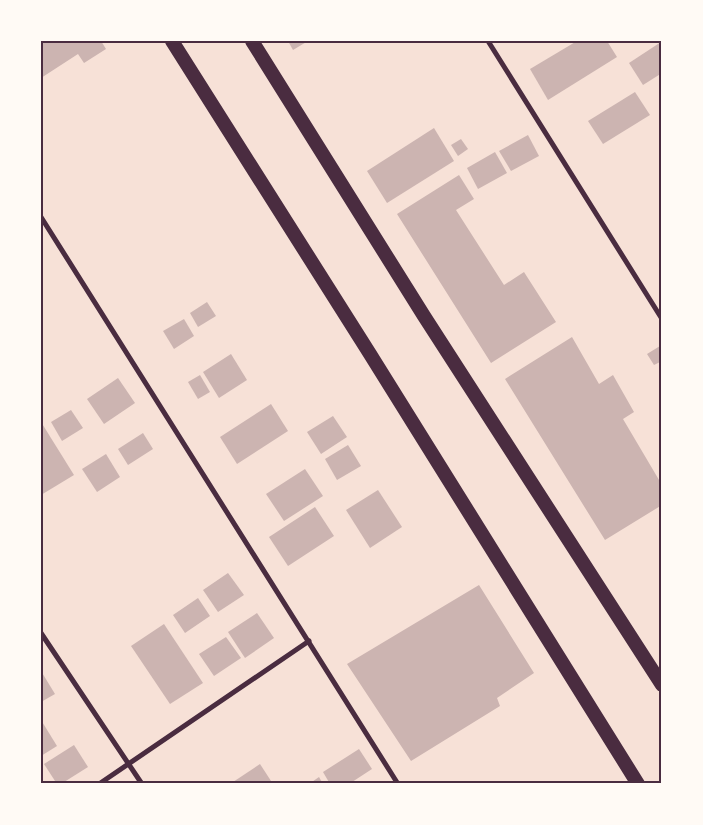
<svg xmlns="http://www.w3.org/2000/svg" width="703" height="825" font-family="Arial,sans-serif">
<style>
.building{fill:#ccb4b1}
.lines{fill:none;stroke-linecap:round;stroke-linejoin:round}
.minor{stroke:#4a2c40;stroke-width:5}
.trunk{stroke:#4a2c40;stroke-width:14}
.neatline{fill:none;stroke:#4a2c40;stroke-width:2}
</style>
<rect width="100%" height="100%" fill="#f7e1d7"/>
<g class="building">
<path d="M41,41H101L106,49L84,63L78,54L41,78Z"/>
<path d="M288,41H308L293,50Z"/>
<path d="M577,41H607L617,57L548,100L530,69Z"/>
<path d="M661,42L662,73L643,85L629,63Z"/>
<path d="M635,92L650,115L603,144L588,121Z"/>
<path d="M434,128L454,161L387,203L367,171Z"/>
<path d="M528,135L539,156L511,171L499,151Z"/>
<path d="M461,139L468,149L458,156L451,145Z"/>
<path d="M495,152L507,173L478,189L467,168Z"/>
<path d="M459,175L474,199L456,210L504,285L524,272L556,322L491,363L397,214Z"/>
<path d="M207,302L216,316L198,327L190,313Z"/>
<path d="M184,319L194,336L174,349L163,331Z"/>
<path d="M572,337L599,384L613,375L634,412L623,419L662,485V505L605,540L505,379Z"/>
<path d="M660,346L662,350V361L654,365L647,354Z"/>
<path d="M231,354L247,380L219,398L203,372Z"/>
<path d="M200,375L210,392L198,399L188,382Z"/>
<path d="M118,378L135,403L104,424L87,399Z"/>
<path d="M271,404L288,431L237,464L220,437Z"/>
<path d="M71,410L83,428L62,441L51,422Z"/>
<path d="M333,416L347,437L321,454L307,432Z"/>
<path d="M41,422L74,475L41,495Z"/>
<path d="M143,433L153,449L128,465L118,449Z"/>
<path d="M348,445L361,466L337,480L325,459Z"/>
<path d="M106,454L120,477L97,492L82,469Z"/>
<path d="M305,469L323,496L284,521L266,494Z"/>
<path d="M378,490L402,527L370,548L346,510Z"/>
<path d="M315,507L334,536L288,566L269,537Z"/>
<path d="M228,573L244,595L218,612L203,590Z"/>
<path d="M479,585L534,673L497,698L500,706L411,761L347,664Z"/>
<path d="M198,598L210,616L185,633L173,615Z"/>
<path d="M257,613L274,638L245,658L228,632Z"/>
<path d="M164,624L203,683L170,704L131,646Z"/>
<path d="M226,637L241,658L214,676L199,654Z"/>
<path d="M41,671L55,694L41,702Z"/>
<path d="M41,720L57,746L41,756Z"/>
<path d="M74,745L88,767L61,784H57L44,764Z"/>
<path d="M359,749L372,769L349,784H330L323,772Z"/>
<path d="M260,764L273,784H230Z"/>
<path d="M319,777L323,784H309Z"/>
</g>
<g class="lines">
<g class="minor">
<path d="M488,41L662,319"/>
<path d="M41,217L398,784"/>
<path d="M41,633L142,784"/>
<path d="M99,784L309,641"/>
</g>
<g class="trunk">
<path d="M172,41L370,354L638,784"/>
<path d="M252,41L424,316L662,685"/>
</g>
</g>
<rect width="703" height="825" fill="none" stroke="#fffaf5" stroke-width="85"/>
<rect x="42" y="42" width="618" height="740" class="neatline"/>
</svg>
